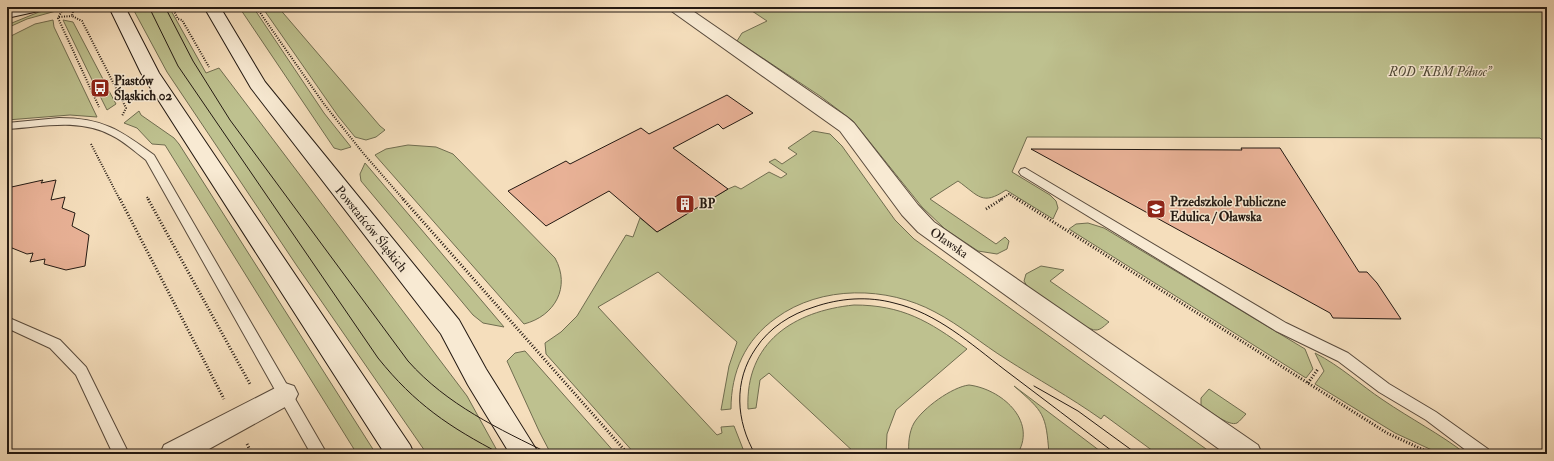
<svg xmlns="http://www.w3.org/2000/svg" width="1554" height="461" font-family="'IM FELL Double Pica',serif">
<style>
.green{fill:#bec18f;stroke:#706d50}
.building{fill:#e9b297;stroke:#231912}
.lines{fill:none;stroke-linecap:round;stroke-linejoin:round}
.lane-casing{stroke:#584a3c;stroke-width:2}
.street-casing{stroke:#584a3c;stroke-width:2}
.secondary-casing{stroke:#231912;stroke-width:2}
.path-far1{stroke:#231912;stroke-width:2;stroke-dasharray:1 1.5;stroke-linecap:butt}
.path{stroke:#231912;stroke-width:3;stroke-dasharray:1 2;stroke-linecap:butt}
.lane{fill:#f8ead3;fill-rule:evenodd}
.street{fill:#f8ead3;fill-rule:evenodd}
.secondary{fill:#f8ead3;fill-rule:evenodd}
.tram{stroke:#231912;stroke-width:1}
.labels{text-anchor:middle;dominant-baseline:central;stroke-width:3;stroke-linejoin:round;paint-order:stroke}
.park-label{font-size:13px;font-style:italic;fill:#524b38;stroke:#f8ead3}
.poi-label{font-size:13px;font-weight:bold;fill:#231912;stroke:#f8ead3;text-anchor:start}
.street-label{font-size:13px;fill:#231912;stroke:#f8ead3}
</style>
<rect width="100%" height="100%" fill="#f5debc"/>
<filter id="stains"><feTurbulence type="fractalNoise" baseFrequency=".005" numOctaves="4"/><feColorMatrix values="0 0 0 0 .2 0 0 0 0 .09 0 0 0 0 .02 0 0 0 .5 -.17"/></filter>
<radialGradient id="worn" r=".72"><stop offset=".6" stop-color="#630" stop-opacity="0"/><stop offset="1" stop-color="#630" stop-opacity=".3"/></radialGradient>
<g class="green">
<path d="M61,7L56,11L27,19L7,28V25L39,12Z"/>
<path d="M132,7H169L206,73L219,68L467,396L499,454H427L297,266L167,72Z"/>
<path d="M239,7H253L324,113L351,147L341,150L334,148Z"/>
<path d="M262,7H278L380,126L385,130L376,137L366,140L355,137L338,116Z"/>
<path d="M746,7H1547V145L1540,138L1027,137L1012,172L1050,195L1056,201L1058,208L1053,219L1006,190C982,206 979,196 958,181L930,199L996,244L1005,237L1009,241L1007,249L997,254L978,251L945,229L922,207L853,121L820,96L737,41L742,33L767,21Z"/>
<path d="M53,20L54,27L97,117L70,115L7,120V38L35,24Z"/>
<path d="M63,20L73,22L104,81L94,84Z"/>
<path d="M109,91L116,104L107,110L99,94Z"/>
<path d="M139,111L141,115L174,138L179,144L376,454H357L165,145L152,144L137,128L124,123Z"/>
<path d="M813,131L830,134L842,146L895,220L914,239L1213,454H1157L1104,415L1101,419C1070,397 1037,379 1006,359C982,344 960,325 935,312C887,286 821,285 776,318C745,340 731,372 731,409L721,410L729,366L737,342L658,272L598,307L717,435L722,433L721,427L734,426L745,454H635L546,354L545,343L561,332L577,316L626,235L633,237L640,218L657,232L728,189L735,186L741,189L769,172L781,178L787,174L769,162L775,159L782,164L797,154L788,148Z"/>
<path d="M408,145L436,147L453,154L555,258C571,287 555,316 524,324L375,155L386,149Z"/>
<path d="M365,163L504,327L483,323L473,315L361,181L360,174Z"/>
<path d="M1088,223L1104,228L1305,349L1313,369L1306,378L1069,229L1076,224Z"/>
<path d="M1041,266L1064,270L1050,281L1109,322C1105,325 1101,330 1096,330C1085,331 1038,294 1027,286L1024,281L1026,274Z"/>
<path d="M854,305C902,305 929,321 967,349L896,410L887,434L886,454H856L769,373L760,380L756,408L748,409C745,342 794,311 854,305Z"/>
<path d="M525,351L616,454H551L539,431L507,361L515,353Z"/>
<path d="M1315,353C1342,367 1359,384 1383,400C1411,419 1440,434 1466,454H1435L1434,451L1395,433L1315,384L1324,371Z"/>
<path d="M969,385C1001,389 1037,420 1018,453L909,454C908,444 909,432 914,423C923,408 952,387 969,385Z"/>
<path d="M1014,386L1104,454H1049C1046,414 1044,412 1014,386Z"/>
<path d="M1209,389L1246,414C1243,417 1240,421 1237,423C1229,427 1208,410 1201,405V398Z"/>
</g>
<g class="building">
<path d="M727,95L753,113L723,129L718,124L673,148L728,189L657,232L609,191L546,226L508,191L566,161L570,164L641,128L649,134Z"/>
<path d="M1241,148H1280L1359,272H1367L1377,283L1401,319L1333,318L1330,313L1031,149L1242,150Z"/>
<path d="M43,180L41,183L56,180L51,200L65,197L62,208L75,213L72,226L89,235L85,266L66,270L44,264L45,259L30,262L33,253L27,254L7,246V188Z"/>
</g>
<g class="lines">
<g class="lane-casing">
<g id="lane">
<path d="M59,118C103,118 120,130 154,155L327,454H311L146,160C134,151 124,141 111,135C79,118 41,127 7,129V123Z"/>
<path d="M1025,168L1286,323L1348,353L1389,384L1436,412L1488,449L1491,454H1471L1426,420L1379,392L1338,361L1276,331L1021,175L1019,172L1021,169Z"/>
<path d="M7,317L60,340L86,367L129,454H113L76,375L50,348L7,328Z"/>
</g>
</g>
<g class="street-casing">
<g id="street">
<path d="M668,7H687L847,117L854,123L918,205L934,222L1258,445L1262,454H1226L918,232L902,215L840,131L670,10Z"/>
<path d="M285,383L294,386L298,394L294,402L200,454H160L164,445Z"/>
</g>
</g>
<g class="secondary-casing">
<g id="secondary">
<path d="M18,7H45L43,10L7,18V10Z"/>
<path d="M109,7H125L159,73L410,445L414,454H385L141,73Z"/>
<path d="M204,7H220L265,82L459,320L486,369L539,454H510L468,385L441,334L251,88Z"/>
</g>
</g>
<g class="path-far1">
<path d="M64,7L58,18L99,107"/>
<path d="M74,7L72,16L82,21L126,108L122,116"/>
<path d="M176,7L173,9L178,19L182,20L209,67"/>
<path d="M256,7L324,104L363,153L404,200"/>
<path d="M59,17L72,16"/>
<path d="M91,144L120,200"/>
<path d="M147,197L149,200"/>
<path d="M1000,200L1009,194L1018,200"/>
</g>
<g class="path">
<path d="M120,199L224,399"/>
<path d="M148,199L250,384"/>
<path d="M403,199L628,454"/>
<path d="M1017,199L1387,433L1430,453"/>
<path d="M986,209L1002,199"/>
<path d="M1308,383L1318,369"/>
<path d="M247,444L252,454"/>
</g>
<use href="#lane" class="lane"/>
<use href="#street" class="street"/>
<use href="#secondary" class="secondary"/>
<g class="tram">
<path d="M149,7L178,66L378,358C415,404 449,427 501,454"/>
<path d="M165,7L193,61L230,120L408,361C447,405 499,429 550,454"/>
<path d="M1034,386L1078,411L1137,454"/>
<path d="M755,454C736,421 733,381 756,348C769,328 791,314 814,307C840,298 868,296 894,303C937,313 971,344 1005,370C1042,398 1079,426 1116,454"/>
</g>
</g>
<defs>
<g id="bus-square" transform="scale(1)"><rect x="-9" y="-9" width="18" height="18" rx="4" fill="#8f2418" stroke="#f8ead3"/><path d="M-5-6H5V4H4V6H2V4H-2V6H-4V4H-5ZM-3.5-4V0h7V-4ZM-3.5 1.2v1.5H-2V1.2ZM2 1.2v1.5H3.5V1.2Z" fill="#fff"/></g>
<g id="building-square" transform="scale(1)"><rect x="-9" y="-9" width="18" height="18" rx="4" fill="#8f2418" stroke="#f8ead3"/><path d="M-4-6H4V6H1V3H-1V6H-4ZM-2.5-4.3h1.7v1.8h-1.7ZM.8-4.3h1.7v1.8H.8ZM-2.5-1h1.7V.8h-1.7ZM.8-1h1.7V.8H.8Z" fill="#fff"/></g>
<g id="school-square" transform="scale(1)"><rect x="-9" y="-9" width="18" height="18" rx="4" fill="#8f2418" stroke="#f8ead3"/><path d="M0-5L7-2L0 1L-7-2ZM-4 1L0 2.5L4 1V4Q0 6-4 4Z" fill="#fff"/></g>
</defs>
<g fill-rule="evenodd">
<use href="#bus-square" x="100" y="88"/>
<use href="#building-square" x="685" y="204"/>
<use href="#school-square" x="1156" y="209"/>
</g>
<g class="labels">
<g class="park-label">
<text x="1440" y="72">ROD "KBM Północ"</text>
</g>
<g class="poi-label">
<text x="114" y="81">Piastów<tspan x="114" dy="15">Śląskich 02</tspan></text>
<text x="1170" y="202">Przedszkole Publiczne<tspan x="1170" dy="15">Edulica / Oławska</tspan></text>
<text x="699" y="204">BP</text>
</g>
<g class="street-label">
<text transform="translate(371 229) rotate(51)">Powstańców Śląskich</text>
<text transform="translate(949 243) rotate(35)">Oławska</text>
</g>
</g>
<rect width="1554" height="461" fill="none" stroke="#f5debc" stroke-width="24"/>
<rect x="8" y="8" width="1538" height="445" fill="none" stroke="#231912" stroke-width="2"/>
<rect x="12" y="12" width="1530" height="437" fill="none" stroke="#231912"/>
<rect width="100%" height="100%" filter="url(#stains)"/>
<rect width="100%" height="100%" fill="url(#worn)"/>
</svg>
